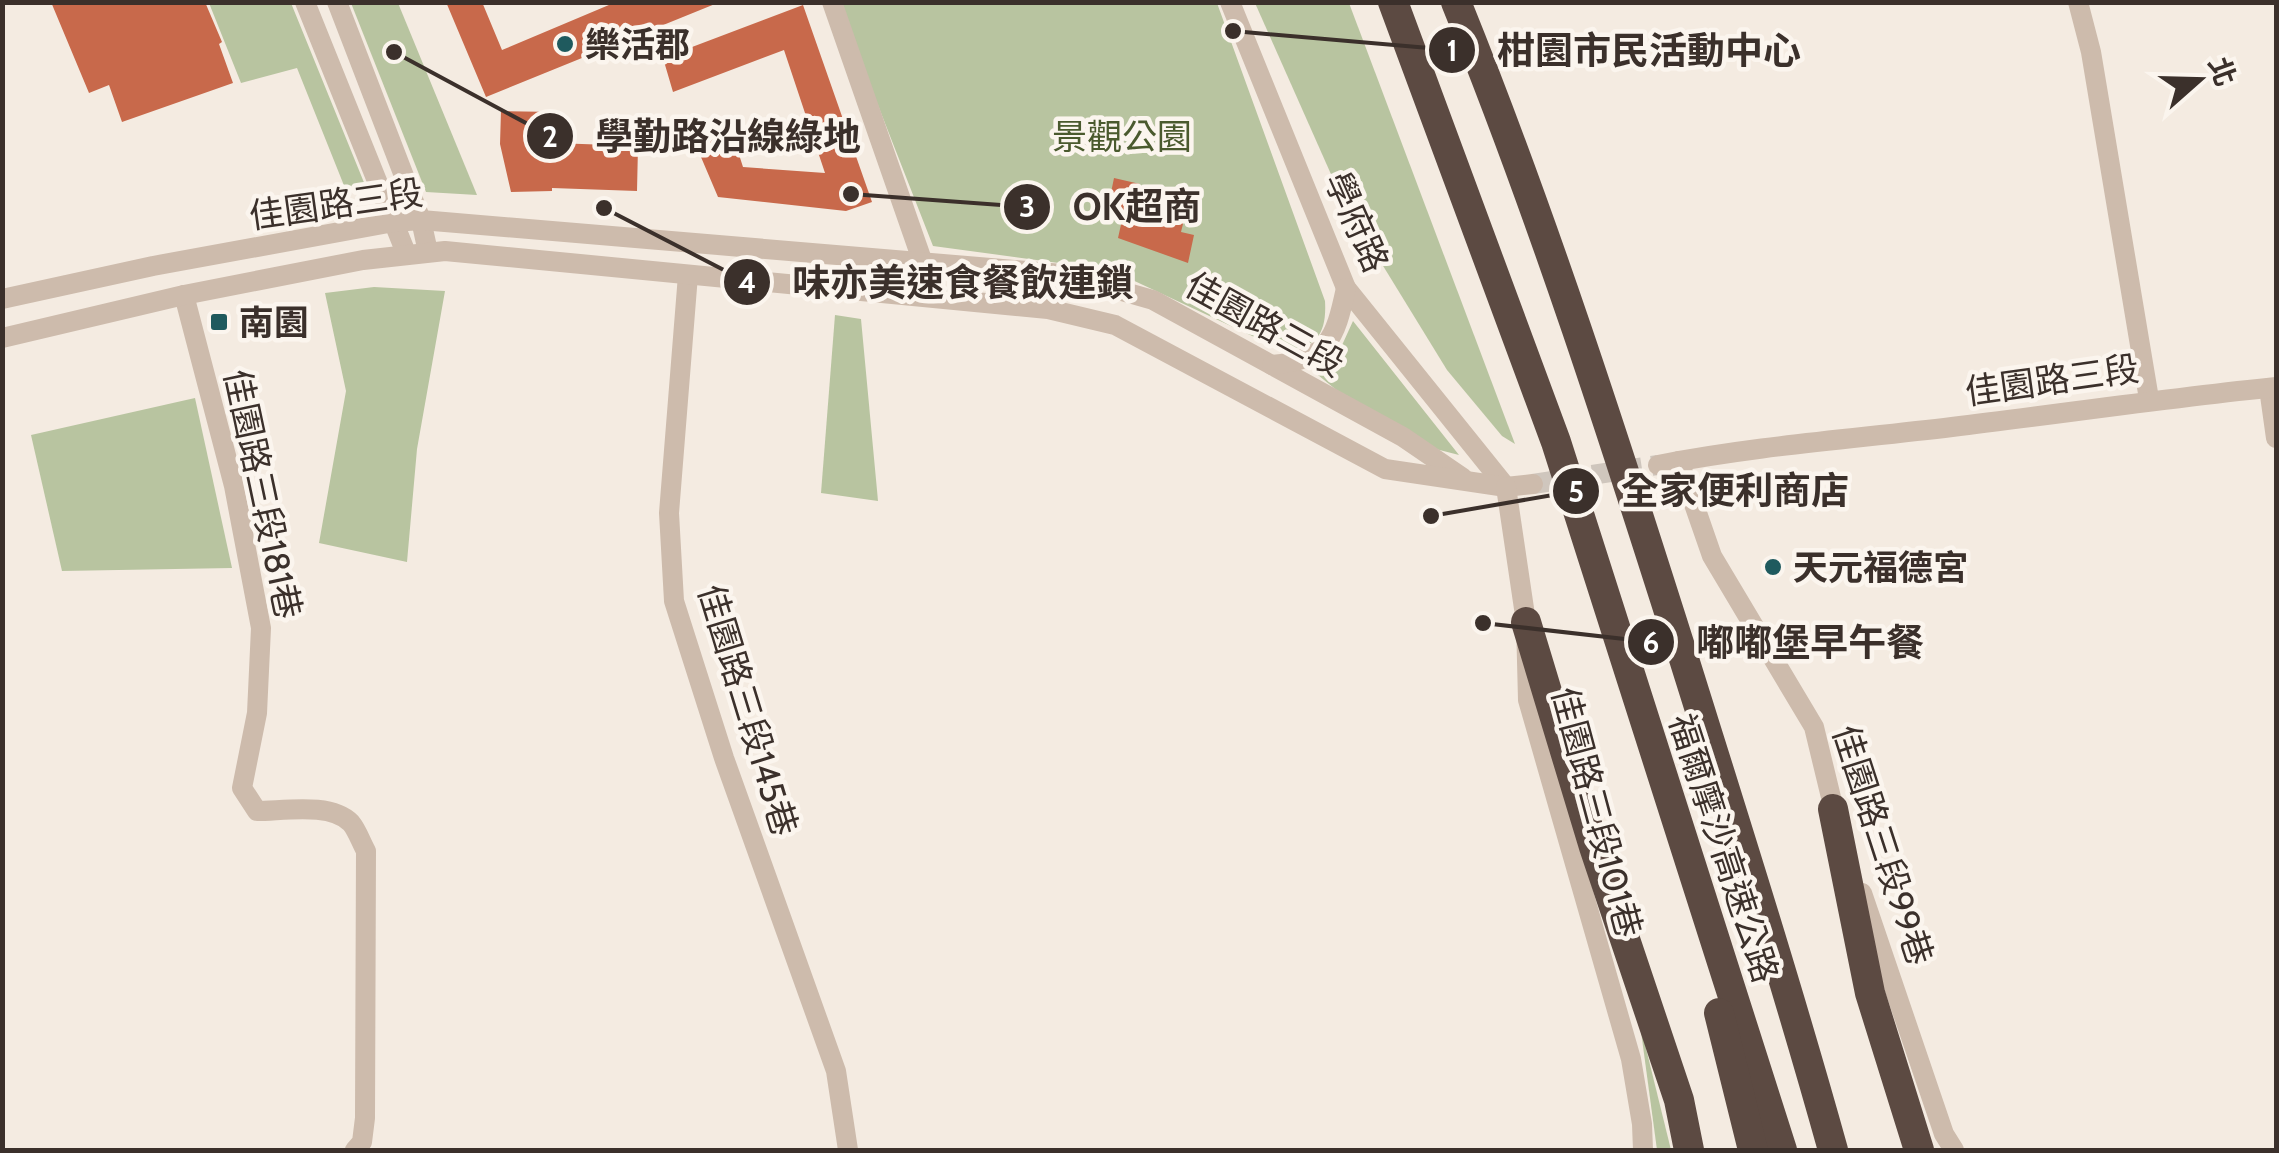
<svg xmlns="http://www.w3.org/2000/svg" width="2279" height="1153" font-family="Cabin,'Noto Sans TC',sans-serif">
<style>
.green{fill:#b8c4a0}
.building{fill:#c8694b}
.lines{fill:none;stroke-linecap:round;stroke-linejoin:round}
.minor-tunnel{stroke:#cfc6bd;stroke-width:20;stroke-dasharray:20 10;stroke-linecap:butt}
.minor{stroke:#cdbbac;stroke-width:20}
.highway{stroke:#5c4a42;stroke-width:30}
.poi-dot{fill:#1f5a5e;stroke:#fbf5ee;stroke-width:4}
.labels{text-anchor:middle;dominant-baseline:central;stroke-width:9;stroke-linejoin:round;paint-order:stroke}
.poi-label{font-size:35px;font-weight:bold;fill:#3b302b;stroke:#fbf5ee;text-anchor:start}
.park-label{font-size:35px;fill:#4a5a2e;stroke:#fbf5ee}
.street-label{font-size:35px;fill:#3b302b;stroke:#fbf5ee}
.leader{fill:none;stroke:#3b302b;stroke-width:4}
.callout-dot{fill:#3b302b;stroke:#fbf5ee;stroke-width:4}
.mark-label{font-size:30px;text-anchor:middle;font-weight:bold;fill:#fff}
.callout-label{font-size:38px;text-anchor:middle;font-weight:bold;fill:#3b302b;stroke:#fbf5ee;stroke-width:9;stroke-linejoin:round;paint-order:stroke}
</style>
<rect width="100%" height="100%" fill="#f4ebe1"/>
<g class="green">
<path d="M209,3H291L365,185L347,193L297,68L241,83Z"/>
<path d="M351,3H398L477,195L426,192Z"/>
<path d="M838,3H1217L1325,301C1327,334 1316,351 1280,349L1111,270L933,246Z"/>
<path d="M1255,3H1349L1515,444L1502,436L1447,370L1342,199Z"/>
<path d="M374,287L445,291L417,449L407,562L319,543L346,391L325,293Z"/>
<path d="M835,315L861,319L878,501L821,493Z"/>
<path d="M1353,321L1459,455L1397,439L1313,371L1338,354Z"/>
<path d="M195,398L232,568L62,571L31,435Z"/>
<path d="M1640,1024L1671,1150H1657Z"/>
</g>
<g class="building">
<path d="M51,2H205L222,42L219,44L233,83L122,122L109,85L89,93Z"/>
<path d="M446,2H482L502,50L616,2L715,4L486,97Z"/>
<path d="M803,5L872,202L846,211L718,197L695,143L732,133L743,167L825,173L784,50L673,92L663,58Z"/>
<path d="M501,111L556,112L554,143L638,146L637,191L552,188V191L511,192L500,144Z"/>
<path d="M1114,178L1140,184L1137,197L1187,208L1181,232L1194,235L1188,263L1118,238L1122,220L1106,217Z"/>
</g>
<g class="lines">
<path class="minor-tunnel" d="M1533,484L1658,465"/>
<g class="minor">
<path d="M305,2L406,253"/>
<path d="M337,2L421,220L428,252"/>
<path d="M832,2L922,260"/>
<path d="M1230,2L1346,288L1506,487"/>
<path d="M2078,2L2091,52L2149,399"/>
<path d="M688,275L669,513L674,601L724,758L836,1071L848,1150"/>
<path d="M184,295L234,486L261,628L257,713L242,788L257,811C283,811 331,802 351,823C357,830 361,842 366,851L365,1118L362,1142L355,1150"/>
<path d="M2,299L153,266L394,222L421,220L1062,274L1153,300L1403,437L1463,478"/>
<path d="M2,338L184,295L363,260L445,251L1048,309L1115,325L1385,469L1506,487L1533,484"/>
<path d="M1272,365C1328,359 1335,340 1346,288"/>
<path d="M2269,388L2276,438"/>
<path d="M1679,461L1712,556L1814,727L1836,818"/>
<path d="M1658,465C1755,446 1853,439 1952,427C2060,414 2168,398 2276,387"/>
<path d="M1506,487L1526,622L1528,700L1631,1059L1642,1124L1643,1150"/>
<path d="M1862,893L1944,1134L1954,1150"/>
</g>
<g class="highway">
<path d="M1393,2L1556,442L1782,1150"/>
<path d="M1456,2C1543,217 1614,438 1684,659C1735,822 1787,985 1833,1150"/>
<path d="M1526,622L1594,847L1679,1100L1689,1150"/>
<path d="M1833,809L1870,993L1919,1150"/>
<path d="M1719,1013L1753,1150"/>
</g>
</g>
<g class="poi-dot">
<circle cx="565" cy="44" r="10"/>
<rect x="209" y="312" width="20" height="20" rx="5"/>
<circle cx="1773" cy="567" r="10"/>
</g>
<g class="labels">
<g class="poi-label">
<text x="585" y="44">樂活郡</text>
<text x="239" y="322">南園</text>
<text x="1793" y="567">天元福德宮</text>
</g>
<g class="park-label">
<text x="1122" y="136">景觀公園</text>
</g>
<g class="street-label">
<text transform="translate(336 204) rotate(-8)">佳園路三段</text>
<text transform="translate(1357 222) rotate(66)">學府路</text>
<text transform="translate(1265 324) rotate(29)">佳園路三段</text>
<text transform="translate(2052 380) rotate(-8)">佳園路三段</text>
<text transform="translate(263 494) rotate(78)">佳園路三段181巷</text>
<text transform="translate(748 710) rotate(73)">佳園路三段145巷</text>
<text transform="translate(1597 812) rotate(75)">佳園路三段101巷</text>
<text transform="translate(1883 845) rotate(72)">佳園路三段99巷</text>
<text transform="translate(1724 848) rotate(72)">福爾摩沙高速公路</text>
</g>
</g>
<path class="leader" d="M1233 31L1452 50M394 52L550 136M851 194L1027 207M604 208L747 282M1431 516L1576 491M1483 623L1651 642"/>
<g class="callout-dot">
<circle cx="1233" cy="31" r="10"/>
<circle cx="394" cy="52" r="10"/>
<circle cx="851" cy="194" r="10"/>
<circle cx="604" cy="208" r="10"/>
<circle cx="1431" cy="516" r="10"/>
<circle cx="1483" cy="623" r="10"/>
<circle cx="1452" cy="50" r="25"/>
<circle cx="550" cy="136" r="25"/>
<circle cx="1027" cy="207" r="25"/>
<circle cx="747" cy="282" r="25"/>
<circle cx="1576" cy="491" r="25"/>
<circle cx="1651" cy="642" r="25"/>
</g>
<g class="mark-label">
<text x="1452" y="61">1</text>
<text x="550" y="147">2</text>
<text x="1027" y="217">3</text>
<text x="747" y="293">4</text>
<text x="1576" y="502">5</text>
<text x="1651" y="653">6</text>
</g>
<g class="callout-label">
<text x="1649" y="64">柑園市民活動中心</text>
<text x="728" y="150">學勤路沿線綠地</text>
<text x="1137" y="220">OK超商</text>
<text x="963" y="296">味亦美速食餐飲連鎖</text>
<text x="1735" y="504">全家便利商店</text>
<text x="1810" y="656">嘟嘟堡早午餐</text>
</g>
<rect width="2279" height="1153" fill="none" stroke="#3b302b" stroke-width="10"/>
<g transform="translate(2199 80) rotate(70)" stroke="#fbf5ee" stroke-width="8" paint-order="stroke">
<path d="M0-8L18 38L0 25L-18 38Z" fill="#3b302b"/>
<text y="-15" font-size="28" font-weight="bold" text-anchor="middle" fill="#3b302b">北</text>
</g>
</svg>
